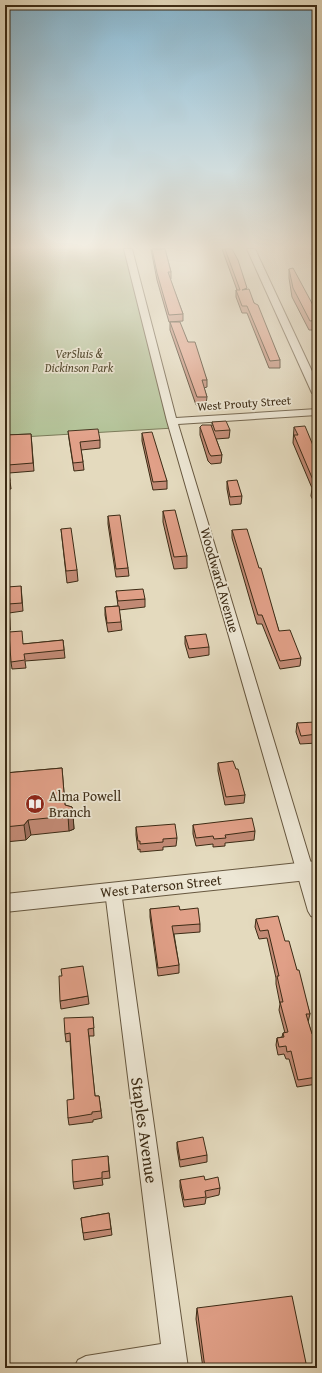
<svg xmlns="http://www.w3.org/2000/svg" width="322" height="1373" font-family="'Gentium Book Plus',serif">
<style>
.green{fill:#b0c094;stroke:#767654}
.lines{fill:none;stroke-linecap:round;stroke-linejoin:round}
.minor-casing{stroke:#66573f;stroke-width:2}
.tertiary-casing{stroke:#66573f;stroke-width:2}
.minor{fill:#ede7d5;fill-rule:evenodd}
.tertiary{fill:#ede7d5;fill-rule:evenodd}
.wall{fill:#c28a75;stroke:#3c2b15}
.shaded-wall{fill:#9e705f;stroke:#3c2b15}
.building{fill:#e1a088;stroke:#3c2b15}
.labels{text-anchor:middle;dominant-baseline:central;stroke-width:3.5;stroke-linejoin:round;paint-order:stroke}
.far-park-label{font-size:12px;font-style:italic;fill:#53492e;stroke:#ede7d5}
.far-street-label{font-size:12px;fill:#3c2b15;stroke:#ede7d5}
.street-label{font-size:14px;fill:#3c2b15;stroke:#ede7d5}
.poi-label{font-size:14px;fill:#3c2b15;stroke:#ede7d5;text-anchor:start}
.near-street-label{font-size:17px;fill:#3c2b15;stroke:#ede7d5}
</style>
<rect width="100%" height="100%" fill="#e4dabe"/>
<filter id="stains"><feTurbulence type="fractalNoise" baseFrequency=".005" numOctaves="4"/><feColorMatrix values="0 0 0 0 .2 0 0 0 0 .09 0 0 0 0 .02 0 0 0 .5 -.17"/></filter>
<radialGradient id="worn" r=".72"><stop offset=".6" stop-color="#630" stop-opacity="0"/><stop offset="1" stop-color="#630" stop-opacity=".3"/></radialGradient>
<path class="green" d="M5,249H127L174,428L5,438Z"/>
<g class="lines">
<g class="minor-casing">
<g id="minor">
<path d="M124,249H132L176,418L317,409V415L178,424L317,883V918L311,916L308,911L167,421Z"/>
<path d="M247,249H255L317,382V396L312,393Z"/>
<path d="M113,884L119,886L121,891L188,1368H74L78,1360L86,1356L161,1344L105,891L107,886Z"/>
</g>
</g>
<g class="tertiary-casing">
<path id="tertiary" d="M317,861V879L5,912V894Z"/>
</g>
<use href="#minor" class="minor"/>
<use href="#tertiary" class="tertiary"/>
</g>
<g class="wall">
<path d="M151,249H165L171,272V279H170L183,314V321L169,322L157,280Z"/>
<path d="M222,249H232L247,290L254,303L280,360V368H269L247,313H242L236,297V290H237Z"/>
<path d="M311,249H317V256L310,254Z"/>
<path d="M289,269L314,307H317V330H309L292,297L289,278Z"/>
<path d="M170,322L188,342L207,380V387L204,388L207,397L206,404L196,405L170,330Z"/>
<path d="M212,422L230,430L229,438L216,439L222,455L221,463L211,464L208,461L200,435V427L212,426Z"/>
<path d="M294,427L317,455V509L311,496L312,488L293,443Z"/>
<path d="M68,431L100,440V448L81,450L83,462L84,470L74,471L69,439Z"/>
<path d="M142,433L167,481V489L153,490L142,441Z"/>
<path d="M31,434L34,471L9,473L11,489H5V435Z"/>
<path d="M227,481L242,496L241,504L230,505L227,489Z"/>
<path d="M163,511L187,556V568L174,569L163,522Z"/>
<path d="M108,516L128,568L129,576L116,577L108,524Z"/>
<path d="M61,529L77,570L78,581L67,583Z"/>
<path d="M232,530L259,568L279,631L301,658L300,666L280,669L262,624H257L232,538Z"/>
<path d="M21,586L23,611L9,613L10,630L5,631V613L9,612L8,604Z"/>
<path d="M116,591L145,599V607L119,610L121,622L122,630L108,632L105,615V607L118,606Z"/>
<path d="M185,636L209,647V655L189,658L185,644Z"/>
<path d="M63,640L65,658L25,661L26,668L12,669L11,662L23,644Z"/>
<path d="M297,723L317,728V743L300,744L296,732Z"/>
<path d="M218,763L236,769L245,795L244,803L225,805L218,771Z"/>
<path d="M62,768L65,805L72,807L74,829L69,831L31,835L26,840L5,842V773Z"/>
<path d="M316,823H317V837L315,832Z"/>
<path d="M193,825L255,831L254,840L225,843V846L213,847V844L196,846L193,834Z"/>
<path d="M136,827L177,838L176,846L163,847V850L140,852V849L138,850L136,835Z"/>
<path d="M150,909L180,910L200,924V932L174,934L179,965V973L158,976L150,917Z"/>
<path d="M256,919L285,941L297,970L310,1014L308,1022L312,1034L317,1033V1084L297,1087L289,1059H286L284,1054L278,1055L276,1045L277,1038L282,1037L283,1033H285L279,1010L280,1004L276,984V978L267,938L259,939L255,927Z"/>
<path d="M88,996L89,1004L61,1009L60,1001Z"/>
<path d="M93,1017L94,1036H89L90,1050L95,1096H99L102,1118L93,1120V1122L69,1125L68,1118L74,1099L70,1041L66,1042L65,1034Z"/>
<path d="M177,1142L207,1155V1162L180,1167L177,1149Z"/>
<path d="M108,1156L110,1178L102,1179L103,1185L74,1189L73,1182Z"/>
<path d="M180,1180H205L220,1188L219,1195L206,1198L205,1204L184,1207L180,1187Z"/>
<path d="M109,1213L112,1235L84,1240L81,1218Z"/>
<path d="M197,1308L307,1368H203L196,1319Z"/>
</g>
<g class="shaded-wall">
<path d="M9,612L10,621V630L9,622Z"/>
<path d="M73,814L74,829L69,831L68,816Z"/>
<path d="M28,820L31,835L26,840L24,825Z"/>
</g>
<g class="building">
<path d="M152,249H165L171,272H168L183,314L169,315L157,273Z"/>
<path d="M225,249H232L238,260L247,288L242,290L249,289L254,303L258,305L280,360L270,361L247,306H242L236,290H240Z"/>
<path d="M293,268L314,307H317V320L310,321L293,288L289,269Z"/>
<path d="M170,322H180L188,342H195L207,380H202L207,397H197Z"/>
<path d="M226,421L230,430L215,431L212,422Z"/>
<path d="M202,425H211L222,455L211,456L209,453L200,427Z"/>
<path d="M305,426L317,455V499L312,488L316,487L294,435H298L294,427Z"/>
<path d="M98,429L100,440L80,442L83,462L73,463L68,431Z"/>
<path d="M152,432L167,481L153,482L142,433Z"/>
<path d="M31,434L33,463L8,465L10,481H5V435Z"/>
<path d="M237,480L242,496L230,497L227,481Z"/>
<path d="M175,510L187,556L174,557L163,511Z"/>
<path d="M120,515L128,568L116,569L108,516Z"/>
<path d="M71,528L77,570L66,571L61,529Z"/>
<path d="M247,529L259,568H261L279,631L290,630L301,658L280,661L262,615H258L232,530Z"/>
<path d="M21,586L22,603L8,604L7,587Z"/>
<path d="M143,589L145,599L118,601L116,591Z"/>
<path d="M119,606L121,622L107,623L105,607Z"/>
<path d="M9,612V622H5V613Z"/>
<path d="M22,631L23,644L63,640L64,650L24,654L25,660L11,662L9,632Z"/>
<path d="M206,634L209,647L189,649L185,636Z"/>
<path d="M315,722L317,728V734L301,736L297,723Z"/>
<path d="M233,761L236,769H238L245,795L226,797L218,763Z"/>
<path d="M62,768L65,805L72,807L73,814L68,816L28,820L24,825L5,827V773Z"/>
<path d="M252,818L255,831L225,835L226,838L214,839L213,836L196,838L193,825Z"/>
<path d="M175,824L177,838L163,839V842L140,844V841H138L136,827Z"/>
<path d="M179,906L180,910L198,908L200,924L172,926L179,965L158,968L150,909Z"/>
<path d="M278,916L285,941H289L297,970H299L310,1014H306L312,1034L317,1033V1077L298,1080L291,1051L287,1052L286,1046L279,1047L277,1038L284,1037L283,1033L288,1032L280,1002H283L277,976H279L268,930L260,931L256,919Z"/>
<path d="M83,966L88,996L60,1001L59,976H62L61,969Z"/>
<path d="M93,1017L94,1028L88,1029L90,1047L95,1096H99L101,1111L92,1112V1114L68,1118L67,1100L74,1099L70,1033L65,1034L64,1018Z"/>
<path d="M203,1137L207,1155L180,1160L177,1142Z"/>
<path d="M108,1156L109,1171L102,1172V1178L73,1182L72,1160Z"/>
<path d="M204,1176L205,1180L218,1177L220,1188L205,1191L206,1197L184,1200L180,1180Z"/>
<path d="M109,1213L111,1229L83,1233L81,1218Z"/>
<path d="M292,1296L307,1368H205L197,1308Z"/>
</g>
<linearGradient id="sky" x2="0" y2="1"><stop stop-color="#87b7d1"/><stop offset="0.56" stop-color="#f3eee2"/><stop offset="1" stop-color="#f3eee2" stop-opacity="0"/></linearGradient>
<rect width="322" height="441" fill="url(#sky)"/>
<defs>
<g id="library-disc" transform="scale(1)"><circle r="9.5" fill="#8f2418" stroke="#ede7d5"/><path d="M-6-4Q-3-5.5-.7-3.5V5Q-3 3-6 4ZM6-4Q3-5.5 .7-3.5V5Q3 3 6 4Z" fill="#fff"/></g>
</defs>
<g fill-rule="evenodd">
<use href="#library-disc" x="35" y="804"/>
</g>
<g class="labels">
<g class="far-park-label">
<text x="79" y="353">VerSluis &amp;<tspan x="79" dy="14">Dickinson Park</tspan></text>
</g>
<g class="far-street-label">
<text transform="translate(244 403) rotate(-4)">West Prouty Street</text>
</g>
<g class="street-label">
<text transform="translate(220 580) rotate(74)">Woodward Avenue</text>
<text transform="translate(161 886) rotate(-6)">West Paterson Street</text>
</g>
<g class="poi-label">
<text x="49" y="796">Alma Powell<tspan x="49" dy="16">Branch</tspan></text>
</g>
<g class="near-street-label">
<text transform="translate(145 1130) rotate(82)">Staples Avenue</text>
</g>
</g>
<rect width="322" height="1373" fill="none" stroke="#e4dabe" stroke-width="20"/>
<rect x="6" y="6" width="310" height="1361" fill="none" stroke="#3c2b15" stroke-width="2"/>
<rect x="10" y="10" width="302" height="1353" fill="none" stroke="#3c2b15"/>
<rect width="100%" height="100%" filter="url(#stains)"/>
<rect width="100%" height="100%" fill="url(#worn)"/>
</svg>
